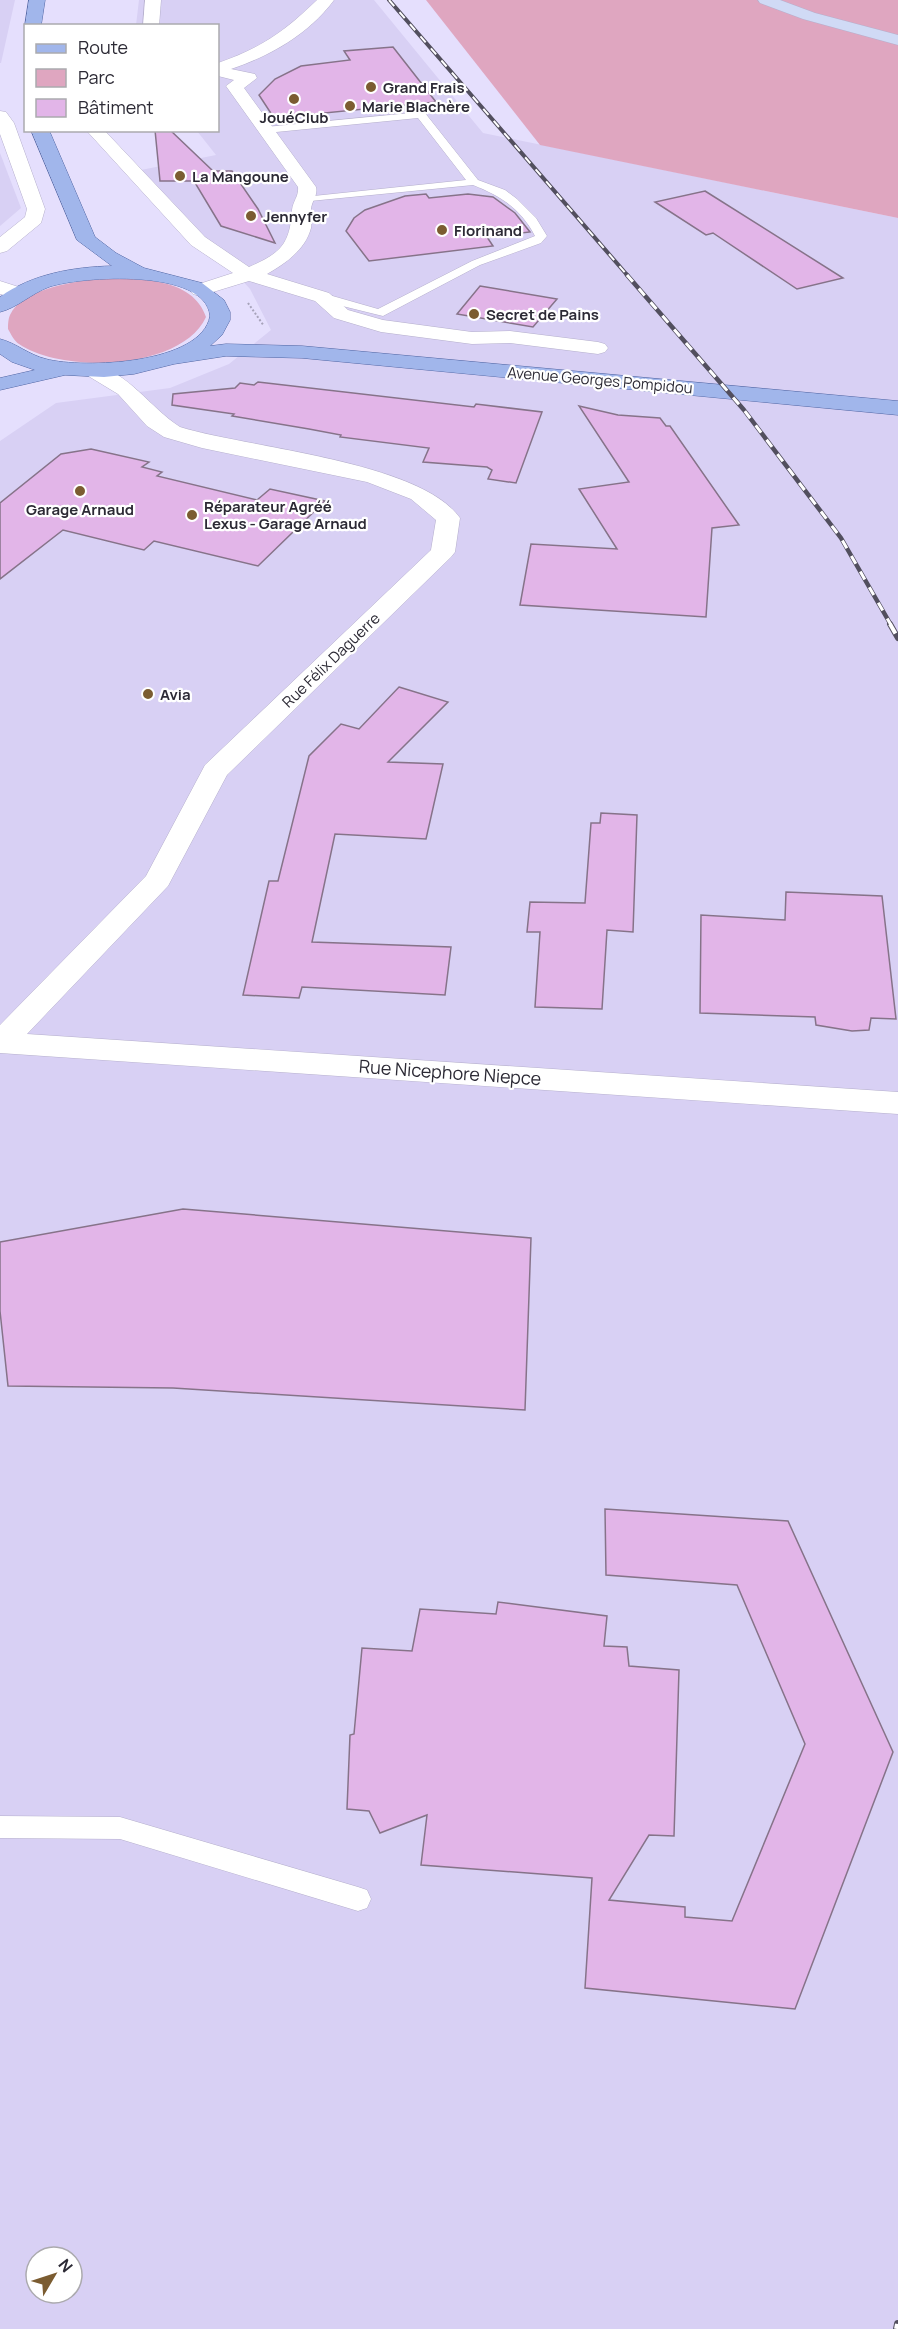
<svg xmlns="http://www.w3.org/2000/svg" width="898" height="2329" font-family="Manrope,sans-serif">
<style>
.built{fill:#d8d0f4;fill-rule:evenodd}
.green{fill:#dfa6c0}
.building{fill:#e2b5e8;stroke:#867389;stroke-width:1.5}
.lines{fill:none;stroke-linecap:round;stroke-linejoin:round}
.service-casing{stroke:#b5afcc;stroke-width:1}
.minor-casing{stroke:#b5afcc;stroke-width:1}
.secondary-casing{stroke:#b5afcc;stroke-width:1}
.primary-casing{stroke:#5065a3;stroke-width:1}
.path{stroke:#a7a3ba;stroke-width:2;stroke-dasharray:2 2;stroke-linecap:butt}
.service{fill:#fff;fill-rule:evenodd}
.minor{fill:#fff;fill-rule:evenodd}
.secondary{fill:#d0daf5;fill-rule:evenodd}
.primary{fill:#a1b6eb;fill-rule:evenodd}
.rail-far3-casing{stroke:#524f5e;stroke-width:4}
.rail-far2-casing{stroke:#524f5e;stroke-width:4.5}
.rail-far1-casing{stroke:#524f5e;stroke-width:6}
.rail-casing{stroke:#524f5e;stroke-width:8}
.rail-far3{stroke:#fff;stroke-width:2;stroke-dasharray:8;stroke-linecap:butt}
.rail-far2{stroke:#fff;stroke-width:3;stroke-dasharray:9;stroke-linecap:butt}
.rail-far1{stroke:#fff;stroke-width:4;stroke-dasharray:11;stroke-linecap:butt}
.rail{stroke:#fff;stroke-width:6;stroke-dasharray:18;stroke-linecap:butt}
.poi-dot{fill:#7b5c31;stroke:#fff;stroke-width:2}
.labels{text-anchor:middle;dominant-baseline:central;stroke-width:4.5;stroke-linejoin:round;paint-order:stroke}
.far-poi-label{font-size:15px;font-weight:bold;fill:#2c2a35;stroke:#fff;text-anchor:start}
.far-street-label{font-size:15px;fill:#2c2a35;stroke:#fff}
.street-label{font-size:18px;fill:#2c2a35;stroke:#fff}
</style>
<rect width="100%" height="100%" fill="#e5dffd"/>
<g class="built">
<path d="M0,0H15L1,63H0Z"/>
<path d="M139,0H374L483,133L898,218V2329H0V441L56,403L170,388L229,364L271,330L250,289L141,170L216,155L197,131L218,130V26L136,25ZM36,2257H72V2293H36Z"/>
<path d="M0,153L21,208L0,226Z"/>
</g>
<g class="green">
<path d="M426,0H898V218L540,145Z"/>
<path d="M104,278C138,279 193,277 206,317C182,370 63,374 19,344C14,341 11,334 8,329C8,326 8,319 10,315C22,288 78,281 104,278Z"/>
</g>
<g class="building">
<path d="M393,47L436,102L274,118L259,95L275,79L301,66L350,60L344,51Z"/>
<path d="M155,130H170L213,171H232L258,209L275,243L221,226L194,181H160Z"/>
<path d="M705,191L843,278L797,289L713,233L706,235L655,202Z"/>
<path d="M426,194L429,198L468,194L493,197L515,213L530,232L487,237L493,246L369,261L346,231L354,218L365,210L405,196Z"/>
<path d="M480,286L557,299L533,327L457,314Z"/>
<path d="M258,382L474,407L476,404L542,412L516,483L488,479L492,470L487,467L423,462L429,448L340,437L341,435L309,429L232,416L234,414L172,405L173,394L235,388L240,383L254,385Z"/>
<path d="M579,406L618,415L660,418L666,426H670L739,525L712,528L706,617L520,605L531,544L617,549L579,489L629,482Z"/>
<path d="M91,449L149,462L142,467L162,472L157,476L257,500L270,489L325,501L258,566L154,541L144,550L63,530L0,579V503L61,454Z"/>
<path d="M399,687L448,702L388,762L443,764L426,839L335,834L312,942L451,947L445,995L302,987L299,998L243,995L269,881H278L309,756L341,724L359,729Z"/>
<path d="M601,813L637,815L633,932L607,930L602,1009L535,1007L540,932H527L530,902L585,903L591,823H600Z"/>
<path d="M786,892L882,896L896,1019L871,1018L869,1030L852,1031L816,1025L815,1017L700,1013L701,915L785,920Z"/>
<path d="M183,1209L531,1238L525,1410L173,1388L8,1386L0,1311V1242Z"/>
<path d="M605,1509L788,1521L893,1752L795,2009L585,1988L592,1878L421,1865L427,1815L380,1833L369,1811L347,1809L350,1735L354,1734L362,1648L412,1651L420,1609L496,1614L498,1602L607,1616L604,1646L627,1647L629,1666L679,1670L674,1836L649,1835L609,1900L685,1907V1917L732,1921L805,1744L737,1585L606,1575Z"/>
</g>
<g class="lines">
<g class="service-casing">
<g id="service">
<path d="M421,112L425,113L478,180L505,190L517,199L536,218L547,236L541,243L480,265L383,316L318,300V294L322,293L378,309L472,261L535,236C521,209 501,196 473,185L300,202V198L304,197L466,180L418,118L266,133L261,130L266,127Z"/>
<path d="M0,1816L120,1817L358,1887L367,1890L371,1899L367,1908L358,1911L120,1839L0,1838Z"/>
</g>
</g>
<g class="minor-casing">
<g id="minor">
<path d="M145,0H161L159,26H143Z"/>
<path d="M317,0H334C309,34 270,56 231,69L255,74L257,78L244,88L316,187C318,196 312,200 311,209C310,215 312,221 311,228C305,250 286,263 267,274L329,293L348,310L383,320L472,332L510,331L598,342L605,344L608,348L605,352L598,354L510,343L472,344L381,332L334,318L315,301L249,281L200,296L193,294L190,290L193,286L233,273L191,245L86,130H104L205,237L249,267C281,253 290,244 292,210C293,201 299,196 298,187L226,86L234,80L218,76V63C261,48 284,32 317,0Z"/>
<path d="M0,111L6,112L14,123L45,209L41,223L7,251L0,253V237L25,217L27,209L0,134Z"/>
<path d="M0,281L25,289L28,293L25,297L18,299L0,294Z"/>
<path d="M92,364C130,373 149,407 180,427C248,448 420,461 460,518L455,552L451,557L227,775L168,886L27,1034L898,1092V1114L0,1053V1025L146,876L205,765L431,550L436,520L411,499L367,482L202,448L164,437L147,426L118,394L85,374L81,370L85,366Z"/>
</g>
</g>
<g class="secondary-casing">
<path id="secondary" d="M758,0H780L815,13L898,35V45L803,19L760,3Z"/>
</g>
<g class="primary-casing">
<g id="primary">
<path d="M29,0H45L41,26H25Z"/>
<path d="M31,130H49L95,237L116,253L144,268L202,283L224,300L230,312V320L222,335L210,346L226,344L302,346L898,401V415L302,358L226,356L174,364L134,374L104,377L65,375L0,390V378L35,370L12,362L0,354V339C16,343 29,355 46,359C83,369 202,364 210,316C206,268 81,276 49,287C32,293 17,308 0,312V297C32,274 73,267 112,266L77,240Z"/>
</g>
</g>
<path class="path" d="M248,303L264,326"/>
<use href="#service" class="service"/>
<use href="#minor" class="minor"/>
<use href="#secondary" class="secondary"/>
<use href="#primary" class="primary"/>
<g class="rail-far3-casing">
<path id="rail-far3" d="M389,0L628,276"/>
</g>
<g class="rail-far2-casing">
<path id="rail-far2" d="M627,275L744,410L841,538L891,625"/>
</g>
<g class="rail-far1-casing">
<path id="rail-far1" d="M890,624L898,638"/>
</g>
<g class="rail-casing">
<path id="rail" d="M897,2329L898,2324"/>
</g>
<use href="#rail-far3" class="rail-far3"/>
<use href="#rail-far2" class="rail-far2"/>
<use href="#rail-far1" class="rail-far1"/>
<use href="#rail" class="rail"/>
</g>
<g class="poi-dot">
<circle cx="371" cy="87" r="6"/>
<circle cx="294" cy="99" r="6"/>
<circle cx="350" cy="106" r="6"/>
<circle cx="180" cy="176" r="6"/>
<circle cx="251" cy="216" r="6"/>
<circle cx="442" cy="230" r="6"/>
<circle cx="474" cy="314" r="6"/>
<circle cx="80" cy="491" r="6"/>
<circle cx="192" cy="515" r="6"/>
<circle cx="148" cy="694" r="6"/>
</g>
<g class="labels">
<g class="far-poi-label">
<text x="383" y="87">Grand Frais</text>
<text x="362" y="106">Marie Blachère</text>
<text x="294" y="117" text-anchor="middle">JouéClub</text>
<text x="192" y="176">La Mangoune</text>
<text x="263" y="216">Jennyfer</text>
<text x="454" y="230">Florinand</text>
<text x="486" y="314">Secret de Pains</text>
<text x="204" y="506">Réparateur Agréé<tspan x="204" dy="17">Lexus - Garage Arnaud</tspan></text>
<text x="80" y="509" text-anchor="middle">Garage Arnaud</text>
<text x="160" y="694">Avia</text>
</g>
<g class="far-street-label">
<text transform="translate(600 380) rotate(5)">Avenue Georges Pompidou</text>
<text transform="translate(331 660) rotate(-44)">Rue Félix Daguerre</text>
</g>
<g class="street-label">
<text transform="translate(450 1072) rotate(4)">Rue Nicephore Niepce</text>
</g>
</g>
<rect x="24" y="24" width="195" height="108" fill="#ffffff" stroke="#abaaae" stroke-width="1.5"/>
<rect x="36" y="44" width="30" height="9" fill="#a1b6eb" stroke="#abaaae" stroke-width="1.5"/>
<text x="78" y="54" font-size="18" fill="#2c2a35">Route</text>
<rect x="36" y="69" width="30" height="18" fill="#dfa6c0" stroke="#abaaae" stroke-width="1.5"/>
<text x="78" y="84" font-size="18" fill="#2c2a35">Parc</text>
<rect x="36" y="99" width="30" height="18" fill="#e2b5e8" stroke="#abaaae" stroke-width="1.5"/>
<text x="78" y="114" font-size="18" fill="#2c2a35">Bâtiment</text>
<g transform="translate(54 2275) rotate(51)"><circle r="28" fill="#ffffff" stroke="#abaaae" stroke-width="1.5"/>
<path d="M0-4.5L10 22L0 15L-10 22Z" fill="#7b5c31"/>
<text y="-9" font-size="16" font-weight="bold" text-anchor="middle" fill="#2c2a35">N</text>
</g>
</svg>
